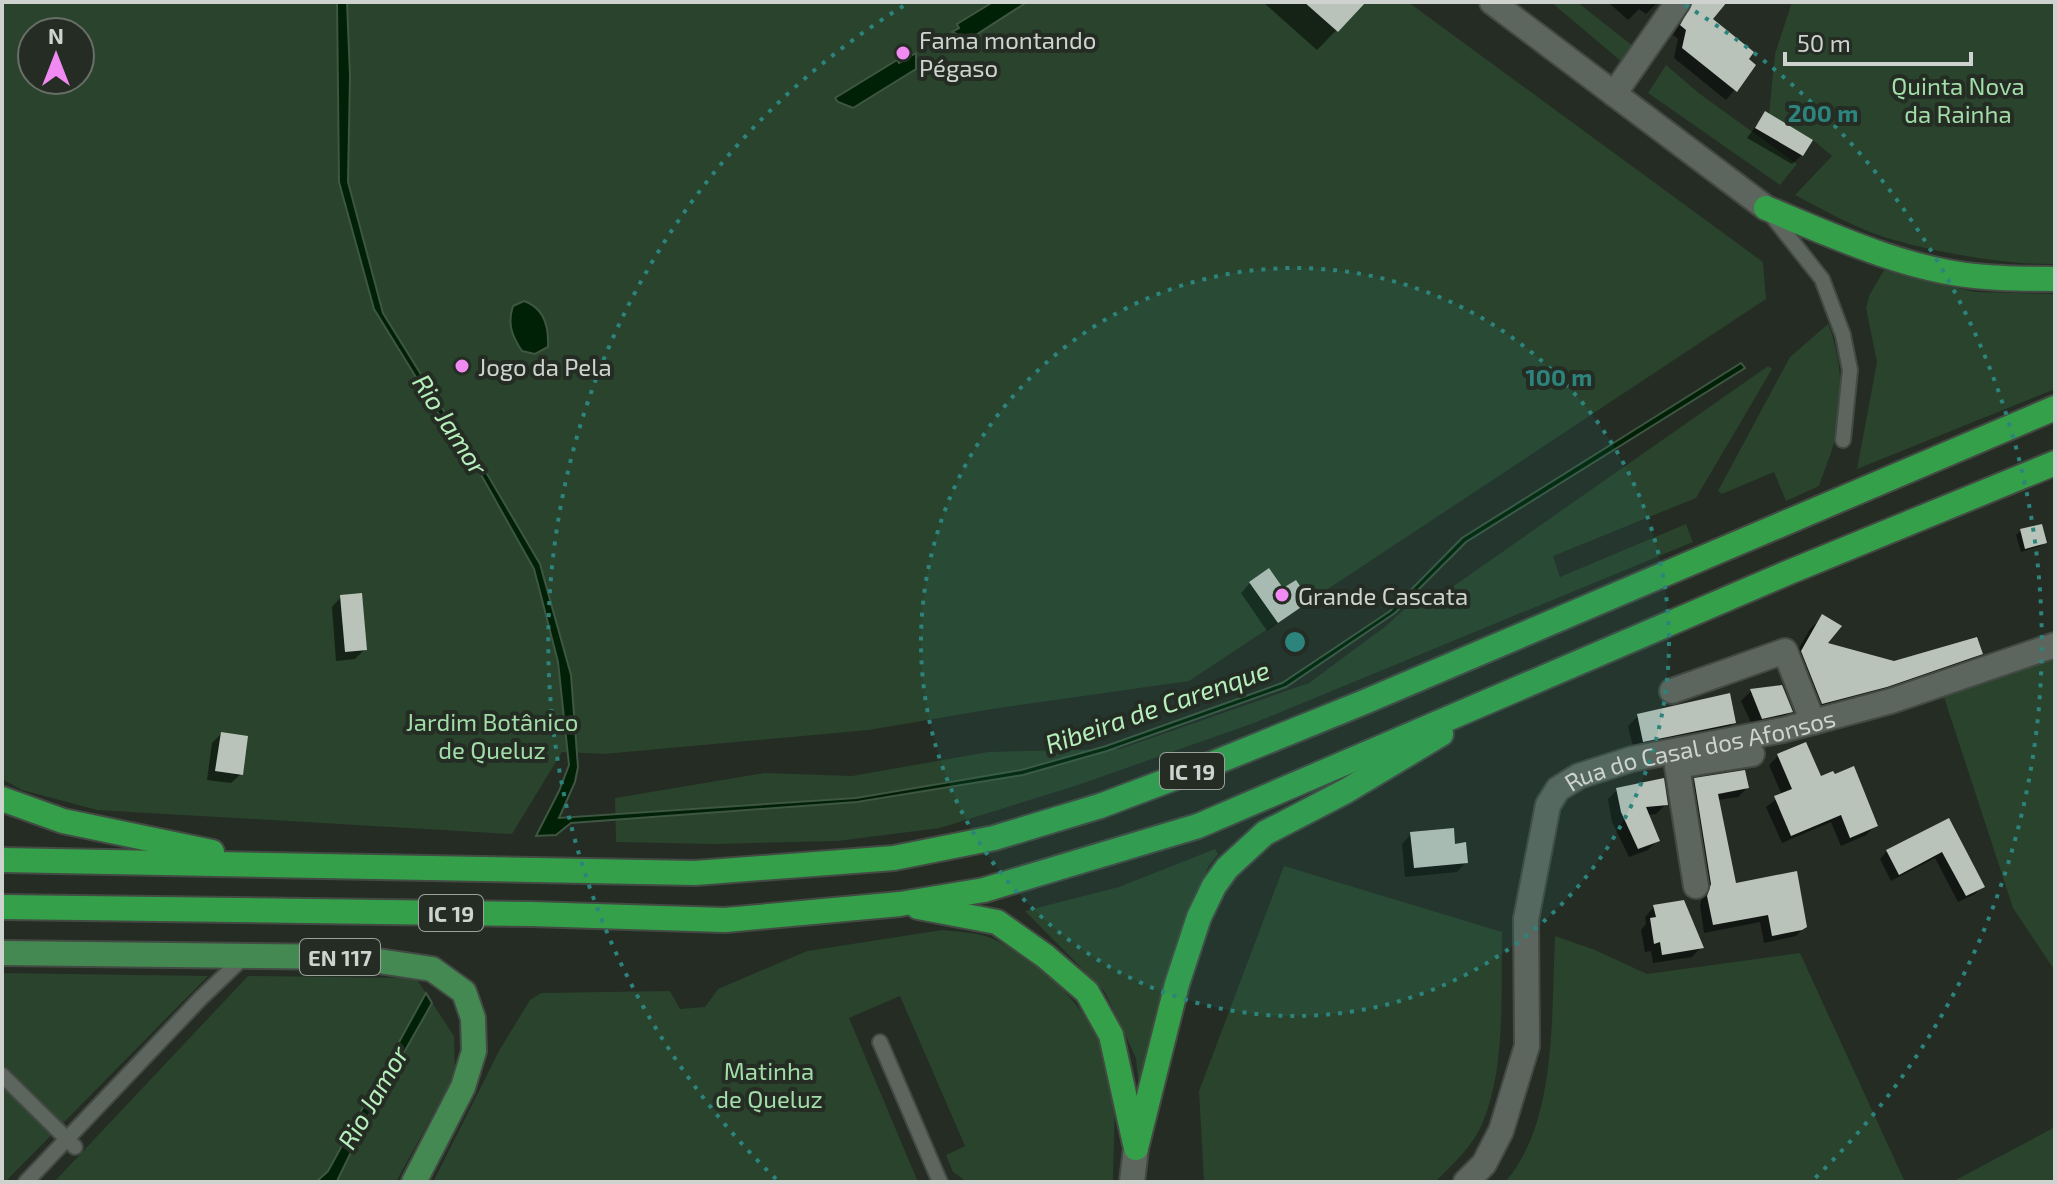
<svg xmlns="http://www.w3.org/2000/svg" width="2057" height="1184" font-family="'Exo 2',sans-serif">
<style>
.green{fill:#29432c;fill-rule:evenodd}
.water{fill:#012106;stroke:#3e5642;stroke-width:2}
.shadow{fill:#0007}
.building{fill:#b9c3ba}
.lines{fill:none;stroke-linecap:round;stroke-linejoin:round}
.lane-casing{stroke:#434943;stroke-width:18}
.street-casing{stroke:#434943;stroke-width:28}
.secondary-casing{stroke:#434943;stroke-width:28}
.primary-casing{stroke:#434943;stroke-width:28}
.highway-casing{stroke:#434943;stroke-width:28}
.lane{stroke:#5d665e;stroke-width:14}
.street{stroke:#5d665e;stroke-width:24}
.secondary{stroke:#5d665e;stroke-width:24}
.primary{stroke:#448952;stroke-width:24}
.highway{stroke:#34a14a;stroke-width:24}
.ring{fill:none;stroke:#2c847d;stroke-width:4;stroke-dasharray:4 8}
.poi-dot{fill:#f28af3;stroke:#242c24;stroke-width:3}
.labels{text-anchor:middle;dominant-baseline:central;stroke-width:8;stroke-linejoin:round;paint-order:stroke}
.shield{fill:#242c24;stroke:#9ba19c;stroke-width:2}
.shield-label{font-size:22px;font-weight:bold;fill:#ced3cf}
.poi-label{font-size:24px;fill:#ced3cf;stroke:#242c24;text-anchor:start}
.park-label{font-size:24px;fill:#a2dca8;stroke:#242c24}
.street-label{font-size:24px;fill:#ced3cf;stroke:#242c24}
.water-label{font-size:26px;font-style:italic;fill:#b6efbb;stroke:#242c24}
.centre{fill:#2c847d;stroke:#242c24;stroke-width:4}
.ring-label{font-size:24px;text-anchor:middle;font-weight:bold;fill:#2c847d;stroke:#242c24;stroke-width:8;stroke-linejoin:round;paint-order:stroke}
</style>
<rect width="100%" height="100%" fill="#242c24"/>
<g class="green">
<path d="M2,2H1304L1338,32L1366,2H1408L1763,262L1766,299L1189,681L992,709L869,730L604,754L562,752L512,834L97,810L22,790L2,779ZM32,32H80V80H32Z"/>
<path d="M1551,2H1577L1633,46L1622,62Z"/>
<path d="M1792,2H2055V264C2005,265 1932,252 1884,237C1853,227 1824,210 1795,195L1832,156L1813,140L1769,114L1775,54Z"/>
<path d="M1666,65L1700,94L1797,164L1780,185L1648,93Z"/>
<path d="M1884,270L1975,292L2055,294V389L1857,469L1877,362L1866,308L1869,296Z"/>
<path d="M1828,324C1841,354 1844,399 1837,431C1833,450 1825,468 1819,486L1786,501L1774,472L1722,494L1718,491L1790,357Z"/>
<path d="M1768,366L1772,369L1696,498L1553,556L1560,577L1686,524L1693,542L1254,723L1078,785L940,828L838,841L715,844L616,842L615,798L764,773L852,776L988,752L1120,749L1309,683L1386,626L1423,592L1431,596L1448,590Z"/>
<path d="M2055,641V971L2013,908L1940,685Z"/>
<path d="M1215,849L1218,854L1208,867L1172,963L1145,1081L1138,1079L1136,1058L1105,992L1025,911L1119,887Z"/>
<path d="M1284,866L1502,932C1501,991 1506,1070 1482,1124C1473,1146 1452,1165 1435,1182H1204L1199,1091Z"/>
<path d="M942,930C957,932 977,932 991,938C1041,960 1104,1020 1112,1077C1117,1108 1113,1150 1113,1182H967L953,1172L946,1155L965,1146L900,996L849,1018L918,1182H433L500,1049L530,1000L541,993L670,991L680,1009L705,1007L718,989L807,951Z"/>
<path d="M1555,936L1595,950L1647,974L1800,953L1905,1182H1505C1558,1122 1551,1012 1555,936Z"/>
<path d="M2,973L208,976L5,1182H2Z"/>
<path d="M248,976L416,978L454,1036L455,1074L396,1182H54Z"/>
<path d="M2055,1127V1182H1952Z"/>
</g>
<g class="water">
<path d="M337,2H347L350,76L348,182L383,313L448,418L483,467L540,564L571,675L578,767L575,782L559,818L856,798L1021,770L1106,746L1282,683L1390,611L1462,538L1741,363L1745,368L1466,542L1395,613L1286,687L1107,751L1023,775L857,802L571,823L556,835L536,836L559,791L569,765L558,662L534,569L479,471L451,434L374,309L339,182Z"/>
<path d="M993,2H1027L968,40L952,32L959,28L957,24Z"/>
<path d="M916,53V69L853,108L838,102L835,98L897,60L899,63Z"/>
<path d="M524,301C545,308 549,327 548,347L535,354L522,351C512,336 507,324 513,306Z"/>
<path d="M426,993L432,1003L372,1109L337,1181L316,1182L328,1171Z"/>
</g>
<g class="shadow">
<path d="M1263,2H1364L1317,50Z"/>
<path d="M1608,2H1658L1646,14L1639,9L1628,20Z"/>
<path d="M1704,2H1724L1710,20L1754,66L1726,100L1674,58L1678,39L1673,35L1682,20Z"/>
<path d="M1765,114L1802,155L1792,164L1747,138Z"/>
<path d="M2021,531L2045,542L2041,546L2021,552L2016,535Z"/>
<path d="M1250,583L1283,591L1308,601L1267,631L1241,593Z"/>
<path d="M341,597L364,650L355,659L336,661L332,607Z"/>
<path d="M1822,617L1825,644L1894,663L1980,653L1968,665L1810,715L1790,664L1810,629Z"/>
<path d="M1781,687L1791,711L1781,721L1753,727L1741,701L1751,691Z"/>
<path d="M1638,716L1734,722L1724,732L1634,750L1628,726Z"/>
<path d="M221,734L241,774L231,783L207,780L212,743Z"/>
<path d="M1778,756L1820,779L1875,826L1866,835L1841,846L1831,822L1782,843L1766,807L1782,795L1769,765Z"/>
<path d="M1695,780L1747,788L1738,797L1718,800L1734,885L1805,927L1796,936L1764,943L1760,922L1704,933L1700,905L1703,894L1686,789Z"/>
<path d="M1617,790L1666,804L1656,814L1647,815L1658,840L1648,850L1629,857L1612,822L1608,799Z"/>
<path d="M1948,821L1983,886L1975,894L1958,902L1935,858L1891,881L1880,859L1887,851Z"/>
<path d="M1411,834L1454,846L1466,862L1457,872L1405,877L1402,844Z"/>
<path d="M1654,907L1701,947L1692,957L1653,963L1651,951L1645,952L1641,930L1646,924L1645,917Z"/>
</g>
<g class="building">
<path d="M1304,2H1366L1338,32Z"/>
<path d="M1693,2H1727L1713,19L1754,52L1749,59L1756,65L1737,92L1682,48L1686,30L1680,25Z"/>
<path d="M1765,111L1813,140L1803,156L1755,128Z"/>
<path d="M2042,524L2047,543L2025,549L2020,529Z"/>
<path d="M1269,568L1283,588L1296,580L1310,601L1278,623L1249,582Z"/>
<path d="M362,593L367,650L345,652L340,595Z"/>
<path d="M1822,614L1842,626L1828,643L1894,661L1977,637L1983,654L1887,687L1822,704L1801,651Z"/>
<path d="M1782,685L1793,712L1762,719L1750,689Z"/>
<path d="M1730,693L1736,723L1643,742L1637,714Z"/>
<path d="M221,732L248,736L243,775L215,771Z"/>
<path d="M1806,742L1821,776L1833,771L1835,774L1854,766L1878,826L1850,838L1841,815L1791,836L1774,796L1792,789L1777,754Z"/>
<path d="M1745,770L1749,788L1718,794L1736,883L1797,871L1807,927L1802,930L1772,936L1768,915L1713,925L1707,896L1711,884L1694,778Z"/>
<path d="M1664,778L1668,805L1646,807L1660,841L1638,849L1621,812L1616,788Z"/>
<path d="M1949,818L1985,887L1966,896L1942,852L1899,875L1886,850Z"/>
<path d="M1454,828L1455,844L1466,842L1468,863L1414,868L1410,832Z"/>
<path d="M1684,900L1704,948L1662,955L1660,942L1654,944L1650,918L1656,917L1653,905Z"/>
</g>
<g class="lines">
<g class="lane-casing">
<g id="lane">
<path d="M1768,211L1822,279L1843,335L1850,370L1843,440"/>
<path d="M880,1042L940,1182"/>
<path d="M2,1075L75,1147"/>
<path d="M26,1182L201,998L245,956"/>
</g>
</g>
<g class="street-casing">
<g id="street">
<path d="M1614,94L1678,2"/>
<path d="M1672,691L1785,651L1813,722"/>
<path d="M1696,886L1677,766L1752,754"/>
<path id="s1" d="M1466,1182L1484,1164L1501,1131L1527,1046L1526,919L1548,805L1558,789L1579,776L1632,759L1783,730L1891,701L2055,645"/>
</g>
</g>
<g class="secondary-casing">
<g id="secondary">
<path d="M1492,2L1766,208"/>
<path d="M1132,1182L1136,1148"/>
</g>
</g>
<g class="primary-casing">
<path id="primary" d="M2,953L352,957L432,969L464,992L473,1018L474,1051L463,1087L414,1182"/>
</g>
<g class="highway-casing">
<g id="highway">
<path d="M1766,208C1831,235 1904,269 1975,276C2002,279 2029,279 2055,279"/>
<path d="M2,799L63,821L212,852"/>
<path d="M2,860L695,873L894,858L994,838L1100,806L1214,763L1362,703L2055,408"/>
<path d="M2,907L531,914L725,920L900,904L984,890L1198,826L1787,573L2055,463"/>
<path d="M918,907L997,922L1045,956L1087,992L1111,1035L1135,1144"/>
<path d="M1136,1148L1177,984L1199,917L1214,886L1227,868L1265,833L1346,791L1441,734"/>
</g>
</g>
<use href="#lane" class="lane"/>
<use href="#street" class="street"/>
<use href="#secondary" class="secondary"/>
<use href="#primary" class="primary"/>
<use href="#highway" class="highway"/>
</g>
<circle cx="1295" cy="642" r="374" fill="#2c847d" fill-opacity=".12"/>
<g class="ring">
<circle cx="1295" cy="642" r="374"/>
<path d="M776 1179A747 747 0 0 1 905 5M1685 5A747 747 0 0 1 1814 1179"/>
</g>
<g class="poi-dot">
<circle cx="903" cy="53" r="8"/>
<circle cx="462" cy="366" r="8"/>
<circle cx="1282" cy="595" r="8"/>
</g>
<g class="labels">
<g class="shield">
<rect x="1160" y="753" width="64" height="36" rx="6"/>
<rect x="419" y="895" width="64" height="36" rx="6"/>
<rect x="300" y="939" width="80" height="36" rx="6"/>
</g>
<g class="shield-label">
<text x="1192" y="771">IC 19</text>
<text x="451" y="913">IC 19</text>
<text x="340" y="957">EN 117</text>
</g>
<g class="poi-label">
<text x="919" y="39">Fama montando<tspan x="919" dy="28">Pégaso</tspan></text>
<text x="478" y="366">Jogo da Pela</text>
<text x="1298" y="595">Grande Cascata</text>
</g>
<g class="park-label">
<text x="1958" y="85">Quinta Nova<tspan x="1958" dy="28">da Rainha</tspan></text>
<text x="492" y="721">Jardim Botânico<tspan x="492" dy="28">de Queluz</tspan></text>
<text x="769" y="1070">Matinha<tspan x="769" dy="28">de Queluz</tspan></text>
</g>
<g class="street-label">
<text stroke="none"><textPath href="#s1" startOffset="562">Rua do Casal dos Afonsos</textPath></text>
</g>
<g class="water-label">
<text transform="translate(451 424) rotate(57)">Rio Jamor</text>
<text transform="translate(1157 706) rotate(-19)">Ribeira de Carenque</text>
<text transform="translate(372 1097) rotate(-60)">Rio Jamor</text>
</g>
</g>
<circle cx="1295" cy="642" r="12" class="centre"/>
<g class="ring-label">
<text x="1823" y="122">200 m</text>
<text x="1559" y="386">100 m</text>
</g>
<rect width="2057" height="1184" fill="none" stroke="#ced3cf" stroke-width="8"/>
<g transform="translate(56 56)"><circle r="38" fill="#242c24" stroke="#686f68" stroke-width="2"/>
<path d="M0-6L14 30L0 20L-14 30Z" fill="#f28af3"/>
<text y="-12" font-size="22" font-weight="bold" text-anchor="middle" fill="#ced3cf">N</text>
</g>
<path d="M1785 52v12h186v-12" fill="none" stroke="#ced3cf" stroke-width="4"/>
<text x="1797" y="52" font-size="24" fill="#ced3cf" stroke="#242c24" stroke-width="6" paint-order="stroke">50 m</text>
</svg>
